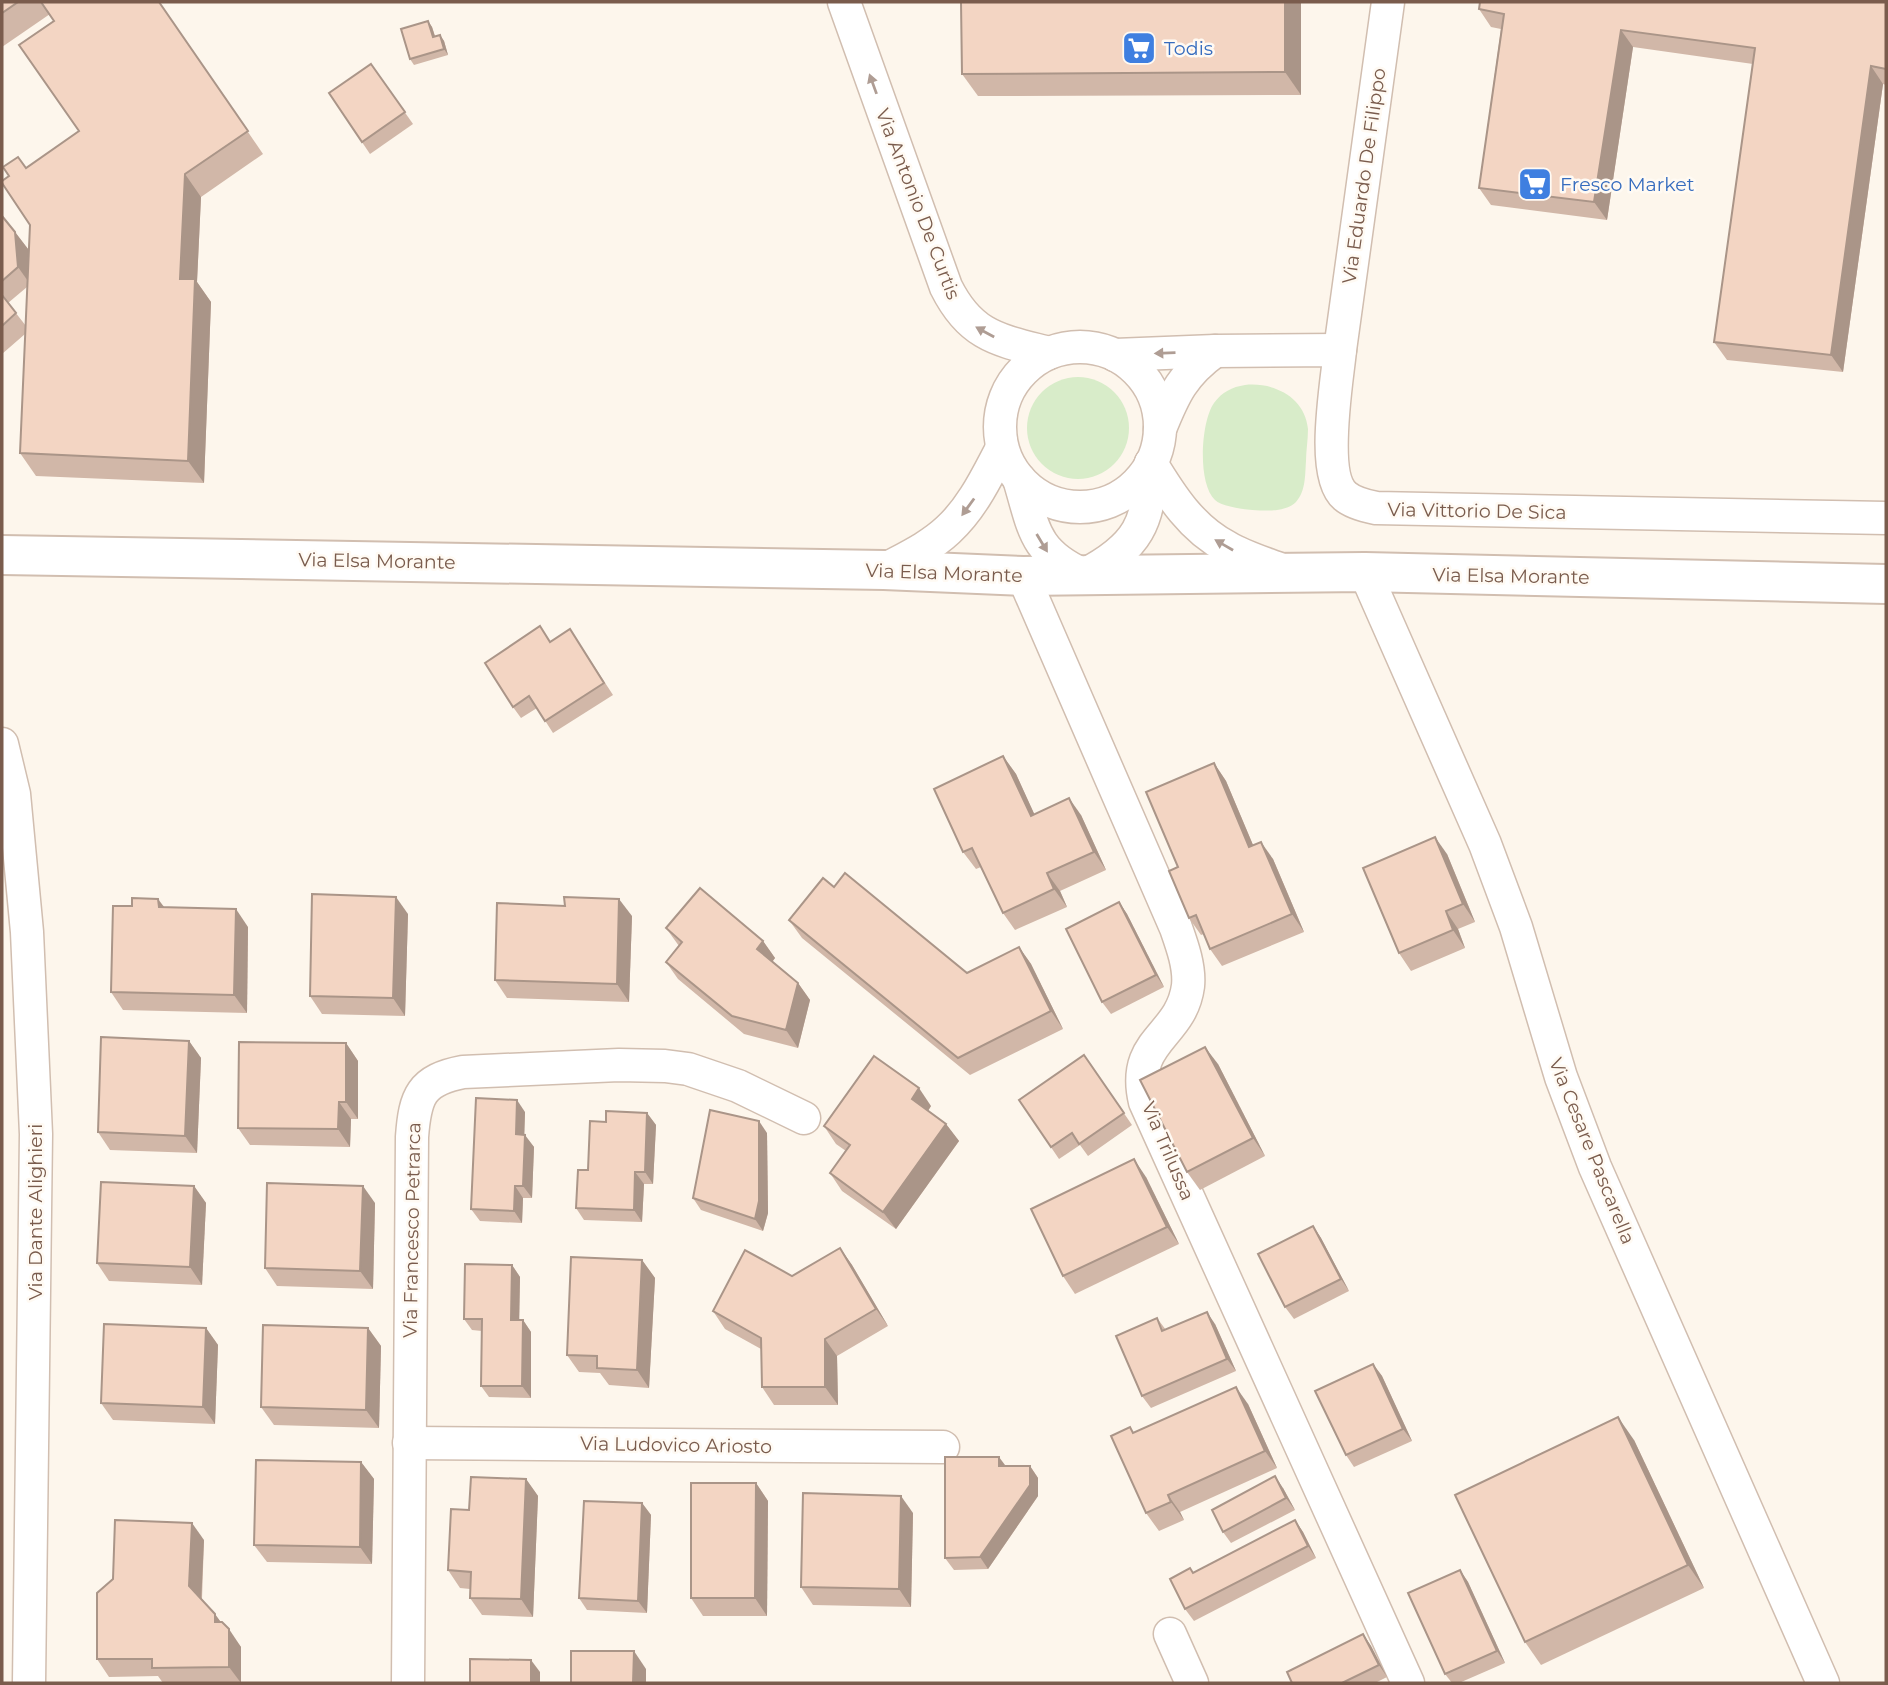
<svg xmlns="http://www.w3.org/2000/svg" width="1888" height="1685" font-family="Montserrat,sans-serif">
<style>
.green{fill:#d8ecc9}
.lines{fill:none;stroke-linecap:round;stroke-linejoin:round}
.minor-casing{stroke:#d1beb0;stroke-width:35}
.tertiary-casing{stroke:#d1beb0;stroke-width:42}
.minor{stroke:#fff;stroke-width:32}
.tertiary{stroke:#fff;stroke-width:38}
.wall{fill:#d1b7a8;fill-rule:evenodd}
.shaded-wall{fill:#aa9588}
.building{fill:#f3d5c3;stroke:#aa9588;stroke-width:2}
.oneway{fill:#af9d94}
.labels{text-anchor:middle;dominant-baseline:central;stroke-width:5;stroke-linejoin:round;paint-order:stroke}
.shop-label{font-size:19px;fill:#366cbe;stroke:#fffaf3;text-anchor:start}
.street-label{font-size:19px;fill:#7a5c4d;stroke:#fffaf3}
</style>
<rect width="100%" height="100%" fill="#fdf6ec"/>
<g class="green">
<circle cx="1078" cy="428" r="51"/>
<path d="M1245,385C1274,382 1305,397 1308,429C1308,440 1306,451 1306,461C1305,474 1306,491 1296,502C1291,507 1284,509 1277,510C1264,512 1224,509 1215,500C1197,483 1201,421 1214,403C1222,392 1232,387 1245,385Z"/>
</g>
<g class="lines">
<g class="minor-casing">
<g id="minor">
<path d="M844,2L946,287C971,337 999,340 1049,353"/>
<circle cx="1080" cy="427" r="80"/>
<path d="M1340,350L1388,2"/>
<path d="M1115,355L1215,351L1340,350C1337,382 1320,475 1345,496C1353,503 1366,506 1376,508L1886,518"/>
<path d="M1160,429C1174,394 1183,374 1215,351"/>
<path d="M1151,463C1171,496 1192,529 1227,547C1244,557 1264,563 1282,570"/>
<path d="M1019,479C1034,528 1033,552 1084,575C1138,547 1150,523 1151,463"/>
<path d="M884,570C906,558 930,547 948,530C973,507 987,476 1002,448"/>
<path d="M1365,572L1485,844L1516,927L1561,1077L1595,1167L1823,1683"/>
<path d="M1023,576L1176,928C1182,945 1190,967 1188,986C1181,1038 1130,1039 1145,1102L1408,1683"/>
<path d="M2,744L14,794L27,932L36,1134L29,1683"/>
<path d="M409,1443L943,1447"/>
<path d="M1170,1634L1192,1683"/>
<path d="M408,1683L412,1137C415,1096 421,1080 463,1072L619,1065L665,1066L688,1069L738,1086L804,1118"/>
</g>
</g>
<g class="tertiary-casing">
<path id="tertiary" d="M2,555L884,570L1023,576L1365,572L1886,584"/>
</g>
<use href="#minor" class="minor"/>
<use href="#tertiary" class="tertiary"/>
</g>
<g class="wall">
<path d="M2,2H159L263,154L201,197L197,282L211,302L204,483L36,476L20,453L25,334L2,354V216L15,232L28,249V259L30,225L26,168L79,131L54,21L50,14L2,47ZM27,287L26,326L8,303Z"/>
<path d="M961,2H1301V95L978,96L962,74Z"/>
<path d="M1886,2V85L1883,84L1843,372L1727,360L1714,342L1753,64L1633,47L1607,220L1491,205L1479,188L1501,29L1491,27L1479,9Z"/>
<path d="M428,21L432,27L435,36L440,35L444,41L448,55L414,65L410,59Z"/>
<path d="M371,64L413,124L370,154L329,93Z"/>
<path d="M570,629L613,695L553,733L537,708L521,718L513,707L551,642Z"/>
<path d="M1003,756L1016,774L1034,814L1081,815L1106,870L1060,891L1067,907L1015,930L1003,913L981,867L976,869L963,852Z"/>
<path d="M1214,763L1226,781L1253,845L1273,859L1304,932L1222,966L1210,949L1204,934L1201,935L1189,918L1178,867Z"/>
<path d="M1447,854L1475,922L1458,929L1465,948L1411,971L1399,953Z"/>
<path d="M834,887L967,973L1019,947L1031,964L1063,1029L970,1075L802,938L789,920Z"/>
<path d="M1119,902L1127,914L1164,987L1111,1014L1102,1002Z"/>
<path d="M164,907L248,927L247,1013L123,1010L111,992Z"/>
<path d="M408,914L405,1016L322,1014L310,996Z"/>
<path d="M632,916L629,1002L507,998L495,980Z"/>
<path d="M666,928L763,941L775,958L772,962L798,983L810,1000L798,1048L744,1034L678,979L666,962L679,946Z"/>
<path d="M189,1041L201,1058L197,1153L110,1150L98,1132Z"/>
<path d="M346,1043L358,1061V1119H351L350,1147L250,1145L238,1128Z"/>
<path d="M1084,1055L1132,1125L1088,1156L1080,1145L1059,1159L1019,1100Z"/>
<path d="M1218,1064L1265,1156L1200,1190L1187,1172Z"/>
<path d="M931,1106L928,1111L946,1124L959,1141L896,1229L842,1191L830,1173L846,1151L836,1144L824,1126Z"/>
<path d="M525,1112L524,1135L534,1147L532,1198H523L522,1223L480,1221L471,1209Z"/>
<path d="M647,1113L656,1125L653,1184H644L642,1222L584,1220L576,1208L606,1122Z"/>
<path d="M767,1133L768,1213L763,1231L701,1210L693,1198Z"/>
<path d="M1146,1177L1179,1244L1075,1294L1063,1276Z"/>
<path d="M194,1186L206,1203L202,1285L109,1281L97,1263Z"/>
<path d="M375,1203L373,1289L277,1286L265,1268Z"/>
<path d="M1313,1226L1321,1238L1349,1291L1294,1319L1285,1307Z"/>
<path d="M840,1248L852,1265L888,1326L837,1356L838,1405H774L762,1387L761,1349L725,1329L713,1311L792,1276Z"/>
<path d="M642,1260L655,1278L649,1388L609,1385L600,1373L579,1372L567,1355Z"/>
<path d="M512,1265L520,1277L519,1320H523L531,1332V1398L489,1397L481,1386L482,1331L472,1330L464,1319Z"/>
<path d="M1157,1318L1166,1330L1215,1324L1236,1371L1151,1408L1142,1396Z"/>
<path d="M206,1328L218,1345L215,1424L113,1420L101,1403Z"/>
<path d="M368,1328L381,1346L379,1428L274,1425L261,1407Z"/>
<path d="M1373,1364L1382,1376L1412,1441L1354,1467L1346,1455Z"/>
<path d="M1248,1404L1277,1468L1180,1512L1184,1520L1159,1531L1146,1513L1134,1433Z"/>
<path d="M1634,1440L1704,1588L1541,1665L1525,1642Z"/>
<path d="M361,1462L374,1479L372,1564L267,1562L254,1545Z"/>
<path d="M1006,1466H1030L1038,1478V1496L988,1569L954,1570L945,1558Z"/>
<path d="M526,1479L538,1496L533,1617L482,1615L470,1598V1589L460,1588L448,1570L469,1510Z"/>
<path d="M756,1483L768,1501L767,1616H703L691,1598Z"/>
<path d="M1283,1488L1295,1510L1231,1543L1223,1532Z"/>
<path d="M642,1503L651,1515L647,1613L587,1610L579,1598Z"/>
<path d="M913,1513L911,1607L813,1605L801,1587Z"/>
<path d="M1295,1520L1303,1532L1316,1558L1194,1621L1185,1609L1194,1573Z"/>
<path d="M204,1540L202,1599L241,1647V1683H163L158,1676L109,1677L97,1659Z"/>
<path d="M1460,1570L1468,1582L1505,1663L1459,1683H1452L1445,1674Z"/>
<path d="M1363,1634L1371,1646L1387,1677L1375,1683H1292Z"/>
</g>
<g class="shaded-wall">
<path d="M1285,2H1301V95L1285,72Z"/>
<path d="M428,21L432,27L437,43L433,37Z"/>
<path d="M1621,30L1633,47L1607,220L1594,202Z"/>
<path d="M440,35L444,41L448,55L444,49Z"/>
<path d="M1871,66L1883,84L1843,372L1831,355Z"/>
<path d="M185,174L201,197L197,282L211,302L204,483L188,461L180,279Z"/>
<path d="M15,232L28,249L30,284L18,267Z"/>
<path d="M1003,756L1016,774L1043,833L1031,816Z"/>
<path d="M1214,763L1226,781L1261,864L1249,847Z"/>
<path d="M1069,798L1081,815L1106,870L1094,852Z"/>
<path d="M1435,837L1447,854L1475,922L1463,904Z"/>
<path d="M1261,842L1273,859L1304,932L1292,914Z"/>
<path d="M1047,873L1060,891L1067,907L1054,889Z"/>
<path d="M396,897L408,914L405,1016L393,998Z"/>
<path d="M158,899L171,916L159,907Z"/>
<path d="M619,899L632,916L629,1002L617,984Z"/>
<path d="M1119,902L1127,914L1164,987L1156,975Z"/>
<path d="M236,909L248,927L247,1013L234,995Z"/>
<path d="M1446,911L1458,929L1465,948L1453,930Z"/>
<path d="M763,941L775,958L769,966L757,949Z"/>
<path d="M1019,947L1031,964L1063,1029L1051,1011Z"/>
<path d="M798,983L810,1000L798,1048L786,1030Z"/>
<path d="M189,1041L201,1058L197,1153L185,1136Z"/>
<path d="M346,1043L358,1061V1119L346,1102Z"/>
<path d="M1205,1047L1218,1064L1265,1156L1253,1138Z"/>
<path d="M919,1088L931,1106L924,1117L912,1099Z"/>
<path d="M517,1100L525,1112L524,1146L516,1134Z"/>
<path d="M339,1102L351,1119L350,1147L338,1129Z"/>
<path d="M647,1113L656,1125L653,1184L645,1172Z"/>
<path d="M759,1121L767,1133L768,1213L763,1231L755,1219Z"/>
<path d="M946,1124L959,1141L896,1229L883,1212Z"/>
<path d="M525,1135L534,1147L532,1198L523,1186Z"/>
<path d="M1134,1159L1146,1177L1179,1244L1167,1227Z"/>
<path d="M635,1172L644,1184L642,1222L634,1210Z"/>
<path d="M194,1186L206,1203L202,1285L190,1267Z"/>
<path d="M363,1186L375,1203L373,1289L360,1271Z"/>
<path d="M515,1186L523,1198L522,1223L514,1211Z"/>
<path d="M1313,1226L1321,1238L1349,1291L1341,1279Z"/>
<path d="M840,1248L852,1265L888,1326L876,1309Z"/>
<path d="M642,1260L655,1278L649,1388L637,1370Z"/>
<path d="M512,1265L520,1277L519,1331L511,1320Z"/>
<path d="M1207,1312L1215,1324L1236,1371L1227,1359Z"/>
<path d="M523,1320L531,1332V1398L522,1386Z"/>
<path d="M206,1328L218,1345L215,1424L203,1407Z"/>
<path d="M368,1328L381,1346L379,1428L366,1410Z"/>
<path d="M825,1339L837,1356L838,1405L825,1387Z"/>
<path d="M1373,1364L1382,1376L1412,1441L1403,1429Z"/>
<path d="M1236,1387L1248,1404L1277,1468L1265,1451Z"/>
<path d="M1618,1417L1634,1440L1704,1588L1688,1565Z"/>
<path d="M999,1457L1008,1469L999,1466Z"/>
<path d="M361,1462L374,1479L372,1564L360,1547Z"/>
<path d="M1030,1466L1038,1478V1496L988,1569L980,1557Z"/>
<path d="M1275,1476L1283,1488L1295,1510L1286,1498Z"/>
<path d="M526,1479L538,1496L533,1617L521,1599Z"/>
<path d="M756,1483L768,1501L767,1616L755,1598Z"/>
<path d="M1168,1495L1180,1512L1184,1520L1171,1502Z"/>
<path d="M901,1496L913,1513L911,1607L899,1589Z"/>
<path d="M642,1503L651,1515L647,1613L638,1601Z"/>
<path d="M1295,1520L1303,1532L1316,1558L1308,1546Z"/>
<path d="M192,1523L204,1540L201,1604L189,1586Z"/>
<path d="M1460,1570L1468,1582L1505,1663L1497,1651Z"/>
<path d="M215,1614L228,1632L215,1622Z"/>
<path d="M229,1629L241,1647V1683L229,1667Z"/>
<path d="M1363,1634L1371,1646L1387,1677L1379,1665Z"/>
<path d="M634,1651L646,1669V1683H633Z"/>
<path d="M531,1660L540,1672V1683H531Z"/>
</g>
<g class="building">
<path d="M2,2H18L2,13Z"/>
<path d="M41,2H159L248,131L185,174L180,279H195L188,461L20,453L30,225L2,183V181L9,176L3,167L18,157L26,168L79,131L19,45L54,21Z"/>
<path d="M961,2H1285V72L962,74Z"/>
<path d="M1480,2H1886V69L1871,66L1831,355L1714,342L1755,48L1621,30L1594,202L1479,188L1504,14L1479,9Z"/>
<path d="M428,21L433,37L440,35L444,49L410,59L401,29Z"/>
<path d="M371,64L405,112L362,142L329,93Z"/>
<path d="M2,216L15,232L18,267L2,281Z"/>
<path d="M2,295L16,313L2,326Z"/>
<path d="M540,626L550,642L570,629L604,683L545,721L529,696L513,707L485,663Z"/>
<path d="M1003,756L1031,816L1069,798L1094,852L1047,873L1054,889L1003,913L972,848L963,852L934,789Z"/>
<path d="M1214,763L1249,847L1261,842L1292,914L1210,949L1196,915L1189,918L1169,871L1178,867L1146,792Z"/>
<path d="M1435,837L1463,904L1446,911L1453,930L1399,953L1363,868Z"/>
<path d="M845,873L967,973L1019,947L1051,1011L958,1058L789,920L823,878L834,887Z"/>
<path d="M700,888L763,941L757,949L798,983L786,1030L732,1016L666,962L682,942L666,928Z"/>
<path d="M312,894L396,897L393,998L310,996Z"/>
<path d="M564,897L619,899L617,984L495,980L497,903L565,906Z"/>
<path d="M132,898L158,899L159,907L236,909L234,995L111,992L113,906H132Z"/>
<path d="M1119,902L1156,975L1102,1002L1066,929Z"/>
<path d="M101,1037L189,1041L185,1136L98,1132Z"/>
<path d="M239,1042L346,1043V1102H339L338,1129L238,1128Z"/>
<path d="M1205,1047L1253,1138L1187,1172L1140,1080Z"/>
<path d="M1084,1055L1124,1113L1079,1144L1072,1133L1051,1147L1019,1100Z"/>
<path d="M874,1056L919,1088L912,1099L946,1124L883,1212L830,1173L850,1145L824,1126Z"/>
<path d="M476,1098L517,1100L516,1134L525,1135L523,1186H515L514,1211L471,1209Z"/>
<path d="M710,1110L759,1121V1201L755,1219L693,1198Z"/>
<path d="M606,1111L647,1113L645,1172H635L634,1210L576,1208L578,1170H588L590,1121L606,1122Z"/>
<path d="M1134,1159L1167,1227L1063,1276L1031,1209Z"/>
<path d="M101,1182L194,1186L190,1267L97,1263Z"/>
<path d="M267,1183L363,1186L360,1271L265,1268Z"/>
<path d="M1313,1226L1341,1279L1285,1307L1258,1254Z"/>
<path d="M840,1248L876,1309L825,1339V1387H762L761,1338L713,1311L745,1250L792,1276Z"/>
<path d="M571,1257L642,1260L637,1370L597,1368V1356L567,1355Z"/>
<path d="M465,1264L512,1265L511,1320H523L522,1386H481L482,1319H464Z"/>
<path d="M1207,1312L1227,1359L1142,1396L1116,1336L1157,1318L1162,1331Z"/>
<path d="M104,1324L206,1328L203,1407L101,1403Z"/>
<path d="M263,1325L368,1328L366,1410L261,1407Z"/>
<path d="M1373,1364L1403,1429L1346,1455L1315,1391Z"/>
<path d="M1236,1387L1265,1451L1168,1495L1171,1502L1146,1513L1111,1436L1130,1427L1133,1433Z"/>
<path d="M1618,1417L1688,1565L1525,1642L1455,1495Z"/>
<path d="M945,1457H999V1466H1030V1485L980,1557L945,1558Z"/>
<path d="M256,1460L361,1462L360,1547L254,1545Z"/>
<path d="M1275,1476L1286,1498L1223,1532L1212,1510Z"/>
<path d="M471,1477L526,1479L521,1599L470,1598L471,1572L448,1570L451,1509L469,1510Z"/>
<path d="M691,1483H756L755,1598H691Z"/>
<path d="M803,1493L901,1496L899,1589L801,1587Z"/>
<path d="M584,1501L642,1503L638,1601L579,1598Z"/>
<path d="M115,1520L192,1523L189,1586L215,1614V1622H222L229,1629V1667L152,1668V1659H97V1593L113,1579Z"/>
<path d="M1295,1520L1308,1546L1185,1609L1170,1579L1190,1568L1193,1573Z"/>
<path d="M1460,1570L1497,1651L1445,1674L1408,1593Z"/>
<path d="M1363,1634L1379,1665L1342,1683H1292L1287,1672Z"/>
<path d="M571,1651H634L633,1683H571Z"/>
<path d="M470,1659L531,1660V1683H470Z"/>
</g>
<defs><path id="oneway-solid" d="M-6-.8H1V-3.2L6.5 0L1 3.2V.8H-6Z" transform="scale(1.75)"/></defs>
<g class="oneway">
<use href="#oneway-solid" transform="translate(873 84) rotate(-110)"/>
<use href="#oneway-solid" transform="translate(985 332) rotate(-151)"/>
<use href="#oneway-solid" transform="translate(1165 353) rotate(178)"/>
<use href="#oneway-solid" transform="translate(968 507) rotate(126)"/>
<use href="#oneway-solid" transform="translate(1042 543) rotate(59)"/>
<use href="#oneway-solid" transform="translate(1224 545) rotate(-150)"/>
</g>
<defs>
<g id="supermarket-square" transform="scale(1.75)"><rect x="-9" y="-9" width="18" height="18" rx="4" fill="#3f7fe0" stroke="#fffaf3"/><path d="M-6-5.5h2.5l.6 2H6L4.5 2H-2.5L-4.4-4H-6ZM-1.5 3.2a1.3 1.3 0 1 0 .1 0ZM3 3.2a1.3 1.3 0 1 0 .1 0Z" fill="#fff"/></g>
</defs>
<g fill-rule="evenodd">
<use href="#supermarket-square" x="1139" y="48"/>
<use href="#supermarket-square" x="1535" y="184"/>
</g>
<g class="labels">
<g class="shop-label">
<text x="1164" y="48">Todis</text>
<text x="1560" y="184">Fresco Market</text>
</g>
<g class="street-label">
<text transform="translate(1364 176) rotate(-82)">Via Eduardo De Filippo</text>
<text transform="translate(918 204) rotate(69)">Via Antonio De Curtis</text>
<text transform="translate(1477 511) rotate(1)">Via Vittorio De Sica</text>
<text transform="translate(377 561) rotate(1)">Via Elsa Morante</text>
<text transform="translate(944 573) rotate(2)">Via Elsa Morante</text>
<text transform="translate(1511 576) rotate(1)">Via Elsa Morante</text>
<text transform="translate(1168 1151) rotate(67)">Via Trilussa</text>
<text transform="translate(1592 1151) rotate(68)">Via Cesare Pascarella</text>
<text transform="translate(35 1212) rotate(-90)">Via Dante Alighieri</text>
<text transform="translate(412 1230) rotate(-89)">Via Francesco Petrarca</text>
<text transform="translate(676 1445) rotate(1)">Via Ludovico Ariosto</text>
</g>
</g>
<rect width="1888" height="1685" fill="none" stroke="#7a5c4d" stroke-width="7"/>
</svg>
